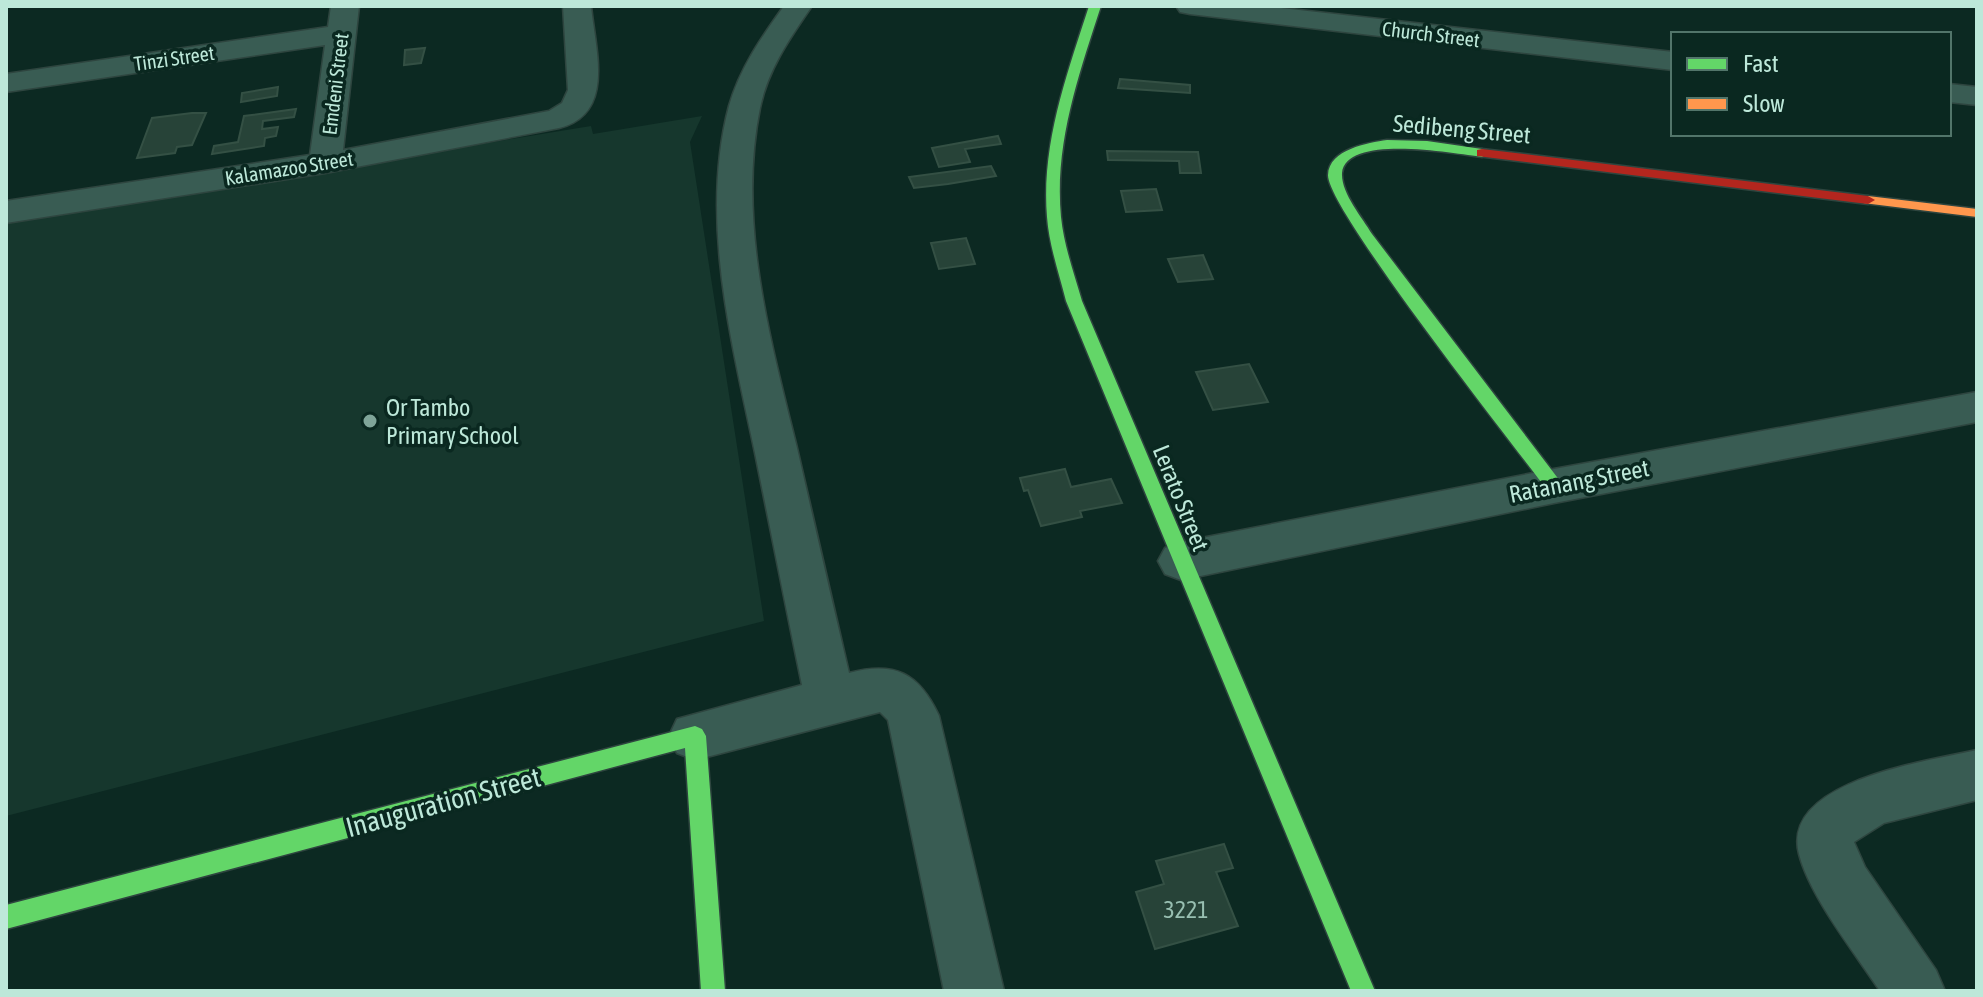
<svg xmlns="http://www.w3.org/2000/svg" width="1983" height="997" font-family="'Asap Condensed',sans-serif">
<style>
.built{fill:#16372d}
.building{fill:#274338;stroke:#345044;stroke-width:2}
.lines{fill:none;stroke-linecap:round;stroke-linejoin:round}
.street-casing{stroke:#2e453f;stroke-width:3}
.fast-casing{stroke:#2e453f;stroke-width:3}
.slow-casing{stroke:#2e453f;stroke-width:3}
.jam-casing{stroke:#2e453f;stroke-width:3}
.street{fill:#395c53;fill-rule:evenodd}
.fast{fill:#63d668;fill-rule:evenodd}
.slow{fill:#ff974d;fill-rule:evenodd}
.jam{fill:#b3261e;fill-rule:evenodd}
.poi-dot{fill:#7fa599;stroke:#0a2820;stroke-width:3}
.labels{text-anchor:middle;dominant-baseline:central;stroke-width:7;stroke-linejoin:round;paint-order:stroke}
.far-street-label{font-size:20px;fill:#bde8d9;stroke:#0a2820}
.street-label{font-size:24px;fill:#bde8d9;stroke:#0a2820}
.poi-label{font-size:24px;fill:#bde8d9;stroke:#0a2820;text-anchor:start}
.near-number-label{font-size:24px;fill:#98bfb1}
.near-street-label{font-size:28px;fill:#bde8d9;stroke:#0a2820}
</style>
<rect width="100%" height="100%" fill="#0c2922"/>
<path class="built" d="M702,116L690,142L764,621L6,816V222L591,126L593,134Z"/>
<g class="building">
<path d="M425,48L421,63L404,65L405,50Z"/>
<path d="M1120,79L1190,85V93L1118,88Z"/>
<path d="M278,87L277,96L241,102L242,93Z"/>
<path d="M296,109L294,117L263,121L262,129L278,127L276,136L265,138L264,146L212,154L214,146L238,142L244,116Z"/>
<path d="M192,113H206L192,145L177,147L175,153L137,158L152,118Z"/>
<path d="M998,136L1001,144L965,149L970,162L939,167L932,148Z"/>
<path d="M1107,151L1198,152L1201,173H1180L1179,161L1108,160Z"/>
<path d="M991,166L996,176L948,184L914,188L909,177Z"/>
<path d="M1156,189L1162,210L1126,212L1121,191Z"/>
<path d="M966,238L975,264L939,269L931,243Z"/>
<path d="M1203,255L1213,279L1178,282L1168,259Z"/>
<path d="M1249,364L1268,402L1213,410L1196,372Z"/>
<path d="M1065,469L1071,487L1111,479L1122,503L1080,511L1082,517L1041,526L1028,490L1024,491L1020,478Z"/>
<path d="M1224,844L1233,868L1216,872L1238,926L1155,949L1136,892L1164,884L1156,861Z"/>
</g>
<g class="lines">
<g class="street-casing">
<g id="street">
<path d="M331,6H359L343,150L549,111L562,103L568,90L563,6H591C595,49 616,114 559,128L325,173L6,223V201L310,155L325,45L6,92V74L328,27Z"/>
<path d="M784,6H812C790,38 768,69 760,108C737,221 770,339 797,448C814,523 831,598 849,673C895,661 919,673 939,716L1004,991H944L888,720L880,712L695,760L677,753L669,736L677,719L802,685C786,608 771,531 755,453C732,343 699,219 729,106C740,68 761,38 784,6Z"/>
<path d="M1176,6H1264L1673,52V70L1190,14L1180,12Z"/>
<path d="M1949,84L1977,87V105L1949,102Z"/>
<path d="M1977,392V422L1554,503L1181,580L1165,574L1158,561L1165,548L1181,542L1554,469Z"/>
<path d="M1977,750V800L1884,823L1854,842L1865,867L1936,970L1945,991H1880C1855,953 1810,897 1799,854C1780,780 1930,761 1977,750Z"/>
</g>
</g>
<g class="fast-casing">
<g id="fast">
<path d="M1089,6H1101C1079,74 1054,144 1061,217C1064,246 1074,273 1082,301L1375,991H1351L1066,301C1059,273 1049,245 1047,217C1041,144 1067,74 1089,6Z"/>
<path d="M1387,140L1427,141L1482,149L1489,153L1482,157C1457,154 1346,133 1342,173C1341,193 1362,217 1372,234L1560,481L1563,486L1560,491H1548C1515,447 1327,209 1328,175C1329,149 1368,143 1387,140Z"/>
<path d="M695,726L702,729L706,736L725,991H701L685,748L6,929V905Z"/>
</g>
</g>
<g class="slow-casing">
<path id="slow" d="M1868,196L1977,209V217L1863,203V197Z"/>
</g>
<g class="jam-casing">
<path id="jam" d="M1482,149L1868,196L1875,200L1868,204L1477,156V150Z"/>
</g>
<use href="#street" class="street"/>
<use href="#fast" class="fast"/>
<use href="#slow" class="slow"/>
<use href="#jam" class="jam"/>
</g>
<circle class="poi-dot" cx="370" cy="421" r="8"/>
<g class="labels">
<g class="far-street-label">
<text transform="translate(1431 34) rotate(7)">Church Street</text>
<text transform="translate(174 58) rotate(-8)">Tinzi Street</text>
<text transform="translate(335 84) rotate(-83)">Emdeni Street</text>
<text transform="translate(289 168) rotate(-9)">Kalamazoo Street</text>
</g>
<g class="street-label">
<text transform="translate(1462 129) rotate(5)">Sedibeng Street</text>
<text transform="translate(1579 481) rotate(-11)">Ratanang Street</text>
<text transform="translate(1181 498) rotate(68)">Lerato Street</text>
</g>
<g class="poi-label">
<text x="386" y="407">Or Tambo<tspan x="386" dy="28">Primary School</tspan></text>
</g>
<g class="near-number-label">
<text x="1186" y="909">3221</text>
</g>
<g class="near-street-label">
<text transform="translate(443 802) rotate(-15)">Inauguration Street</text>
</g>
</g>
<rect width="1983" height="997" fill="none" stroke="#bde8d9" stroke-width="16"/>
<rect x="1671" y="32" width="280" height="104" fill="#0a2820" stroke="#52756a" stroke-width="2"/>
<rect x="1687" y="58" width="40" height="12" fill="#63d668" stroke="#52756a" stroke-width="2"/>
<text x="1743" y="72" font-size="24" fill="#bde8d9">Fast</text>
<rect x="1687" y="98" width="40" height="12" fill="#ff974d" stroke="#52756a" stroke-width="2"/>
<text x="1743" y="112" font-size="24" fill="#bde8d9">Slow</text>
</svg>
